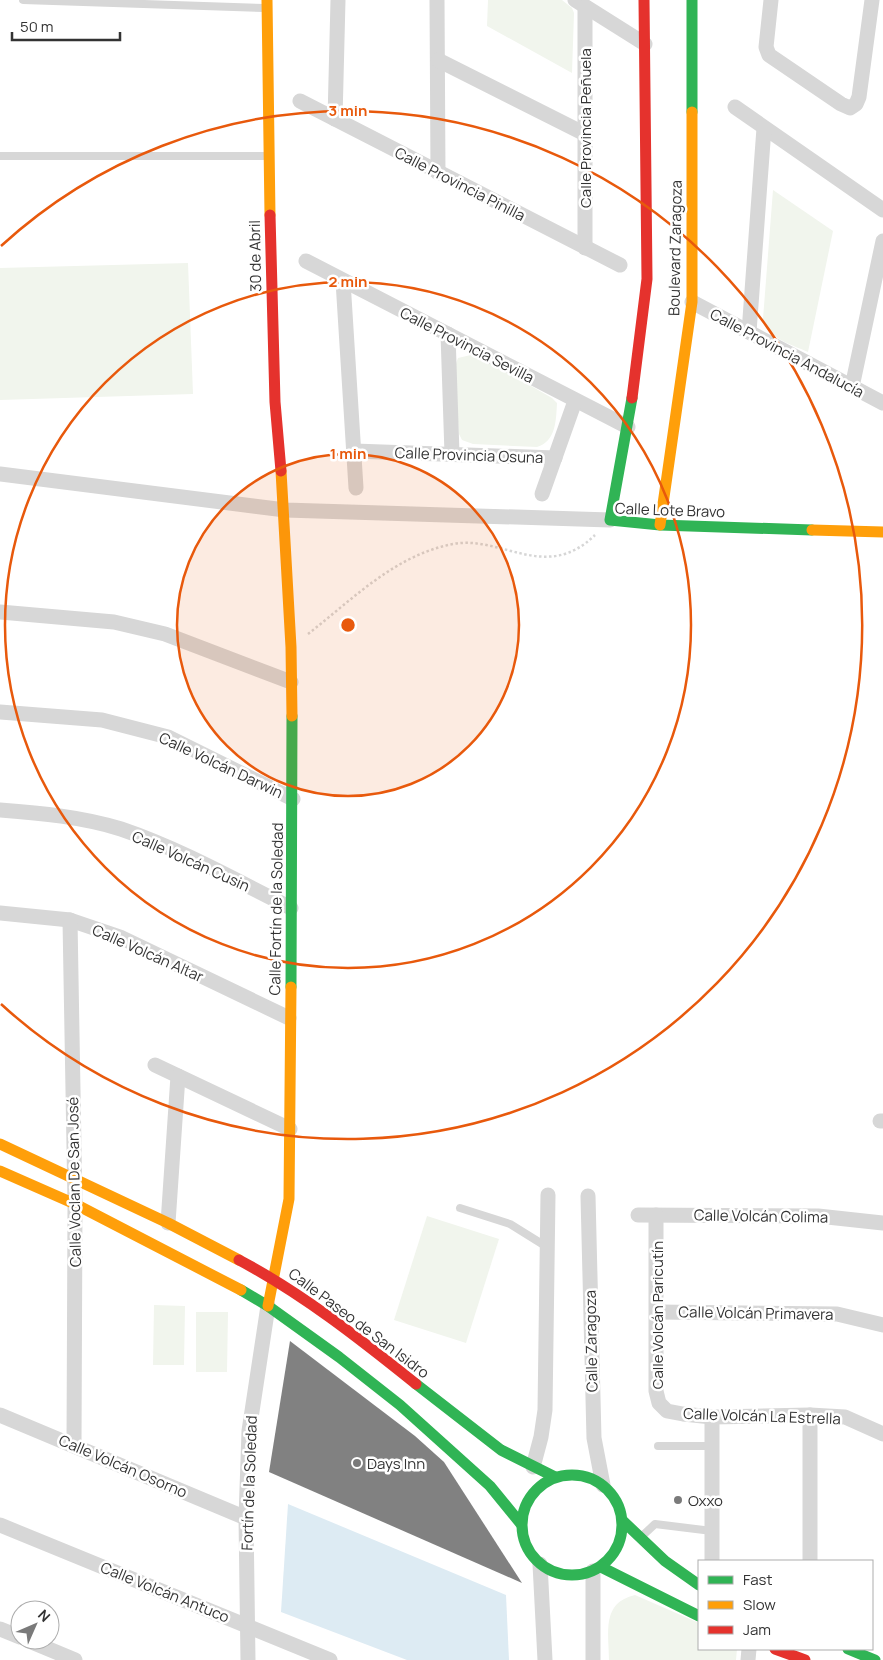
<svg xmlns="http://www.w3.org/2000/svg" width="883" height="1660" font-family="Manrope,sans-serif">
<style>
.green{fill:#f1f5ed}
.water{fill:#ddebf3}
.building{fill:#818181}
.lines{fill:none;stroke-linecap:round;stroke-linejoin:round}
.path{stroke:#d6d6d6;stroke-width:2.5;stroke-dasharray:2.5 2.5;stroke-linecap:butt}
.lane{stroke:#d7d7d7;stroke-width:8}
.street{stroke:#d7d7d7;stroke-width:15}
.fast{stroke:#30b455;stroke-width:11}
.slow{stroke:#ff9f0a;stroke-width:11}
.jam{stroke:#e5322d;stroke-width:11}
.ring{fill:none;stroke:#e8590c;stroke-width:2.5}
.poi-dot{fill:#7a7a7a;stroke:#fff;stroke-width:2}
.labels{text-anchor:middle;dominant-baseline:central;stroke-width:5;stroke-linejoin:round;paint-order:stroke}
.street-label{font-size:15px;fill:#333;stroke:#fff}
.poi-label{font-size:15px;fill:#333;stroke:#fff;text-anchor:start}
.centre{fill:#e8590c;stroke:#fff;stroke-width:2.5}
.ring-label{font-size:15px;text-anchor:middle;font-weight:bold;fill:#e8590c;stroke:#fff;stroke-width:5;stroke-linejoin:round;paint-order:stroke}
</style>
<rect width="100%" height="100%" fill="#fff"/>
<g class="green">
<path d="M488,0H562L572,8L574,13L572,73L487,26Z"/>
<path d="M773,190L833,231L808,352C790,344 769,339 763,319Z"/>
<path d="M188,263L193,394L0,400V268Z"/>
<path d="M475,354L552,398L557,403C556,421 556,441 537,447L473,444L462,440L459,434L454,369L458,358Z"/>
<path d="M427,1216L499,1239L466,1343L394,1320Z"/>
<path d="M154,1305L185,1306L184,1365H153Z"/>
<path d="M196,1312H228L227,1372H196Z"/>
<path d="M635,1595L699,1623V1649H737L736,1660H609C609,1632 601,1603 635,1595Z"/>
</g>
<path class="water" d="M288,1504L506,1595L509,1660H407L281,1612Z"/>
<path class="building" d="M290,1341L415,1436L444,1462L522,1583L269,1472Z"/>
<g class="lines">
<path class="path" d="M308,634C353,599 395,555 453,544C502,535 546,583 595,535"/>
<g class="lane">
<path d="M23,0L265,8"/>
<path d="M0,156H267"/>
<path d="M460,1208L510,1224L547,1247"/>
<path d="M658,1446H712"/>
<path d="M641,1537L655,1524L712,1531"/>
</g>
<g class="street">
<path d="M437,0L438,173"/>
<path d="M575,0L645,44"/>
<path d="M771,0L766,47L769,55L841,104L850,108L856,104L859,97L872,0"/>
<path d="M585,7V248"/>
<path d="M438,60L585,134"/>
<path d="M300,101L620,265"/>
<path d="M735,107L883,210"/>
<path d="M335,119L338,0"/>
<path d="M306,261L628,427"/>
<path d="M343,281L356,488"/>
<path d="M692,302L883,403"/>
<path d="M749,332L764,128"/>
<path d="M448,334L452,454"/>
<path d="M852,387L883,241"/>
<path d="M354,451L555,458"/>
<path d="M0,474L285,510L610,520"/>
<path d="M542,494L575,401"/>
<path d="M0,612L114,622L165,634L291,682"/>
<path d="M0,712L102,720L168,737L293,799"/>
<path d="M0,810C40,813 83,817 121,829C180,849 235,880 291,908"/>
<path d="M0,913L70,920L120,937L289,1018"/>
<path d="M70,920L75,1204L74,1445"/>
<path d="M155,1065L290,1129"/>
<path d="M880,1121H883"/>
<path d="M588,1196L594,1438L603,1485"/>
<path d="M638,1215L818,1216L883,1223"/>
<path d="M656,1215V1391L659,1403L667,1411L683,1414L712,1417L810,1415L845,1417L883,1434"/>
<path d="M168,1223L178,1076"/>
<path d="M657,1312L837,1314L883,1325"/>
<path d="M0,1415L246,1518"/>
<path d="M810,1415V1561"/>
<path d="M533,1467L541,1437L545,1410L548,1195"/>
<path d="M0,1525L330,1660"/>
<path d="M712,1561V1417"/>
<path d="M540,1564L545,1660"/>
<path d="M0,1629L20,1637"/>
<path d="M27,1640L75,1660"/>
<path d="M248,1660L246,1518L249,1431L268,1306"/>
<path d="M593,1660V1571"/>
<path d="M748,1660L749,1649"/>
</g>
<g class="fast">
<path d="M692,0V112"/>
<path d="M632,398L610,520L660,525L812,530"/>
<path d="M291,987L292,716"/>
<path d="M241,1290L268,1306L339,1357L400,1405L490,1486L521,1524"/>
<path d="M416,1384L501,1450L555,1477"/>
<circle cx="572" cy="1525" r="50"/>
<path d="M623,1521L665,1561L699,1585"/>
<path d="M601,1567L699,1616"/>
<path d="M848,1649L875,1660"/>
</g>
<g class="slow">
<path d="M267,0L270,215"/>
<path d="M281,471L291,647L292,716"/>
<path d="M660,525L692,302V112"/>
<path d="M812,530L883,532"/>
<path d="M0,1144L168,1223L239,1260"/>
<path d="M0,1171L75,1204L241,1290"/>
<path d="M268,1306L289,1199L291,987"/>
</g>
<g class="jam">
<path d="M270,215L275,402L281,471"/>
<path d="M632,398L647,279L644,0"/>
<path d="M239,1260C303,1294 360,1339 416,1384"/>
<path d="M775,1649L805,1660"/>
</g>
</g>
<circle cx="348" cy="625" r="171" fill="#e8590c" fill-opacity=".12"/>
<g class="ring">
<circle cx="348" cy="625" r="171"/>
<circle cx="348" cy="625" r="343"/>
<path d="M1 246A514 514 0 1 1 1 1004"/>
</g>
<g class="poi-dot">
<circle cx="357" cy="1463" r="5"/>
<circle cx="678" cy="1500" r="5"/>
</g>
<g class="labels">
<g class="street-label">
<text transform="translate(585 128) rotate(-90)">Calle Provincia Peñuela</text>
<text transform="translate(460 184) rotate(27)">Calle Provincia Pinilla</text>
<text transform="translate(675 248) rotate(-89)">Boulevard Zaragoza</text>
<text transform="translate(255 256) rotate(-91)">30 de Abril</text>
<text transform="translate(467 345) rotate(27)">Calle Provincia Sevilla</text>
<text transform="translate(787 353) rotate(28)">Calle Provincia Andalucía</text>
<text transform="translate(469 455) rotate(2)">Calle Provincia Osuna</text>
<text transform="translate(670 510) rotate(2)">Calle Lote Bravo</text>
<text transform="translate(221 765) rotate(25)">Calle Volcán Darwin</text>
<text transform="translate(191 861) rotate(24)">Calle Volcán Cusin</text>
<text transform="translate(276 909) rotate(-89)">Calle Fortín de la Soledad</text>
<text transform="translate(148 953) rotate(24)">Calle Volcán Altar</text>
<text transform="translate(74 1182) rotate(-91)">Calle Voclan De San José</text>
<text transform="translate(761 1216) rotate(1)">Calle Volcán Colima</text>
<text transform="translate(756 1313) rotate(1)">Calle Volcán Primavera</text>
<text transform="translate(657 1315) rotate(-90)">Calle Volcán Paricutín</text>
<text transform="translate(359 1323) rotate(37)">Calle Paseo de San Isidro</text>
<text transform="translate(591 1341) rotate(-91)">Calle Zaragoza</text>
<text transform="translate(762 1416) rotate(2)">Calle Volcán La Estrella</text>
<text transform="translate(123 1466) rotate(23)">Calle Volcán Osorno</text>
<text transform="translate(249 1483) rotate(-88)">Fortín de la Soledad</text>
<text transform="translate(165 1592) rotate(22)">Calle Volcán Antuco</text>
</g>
<g class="poi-label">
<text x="367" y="1463">Days Inn</text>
<text x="688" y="1500">Oxxo</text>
</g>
</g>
<circle cx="348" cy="625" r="8" class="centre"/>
<g class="ring-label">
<text x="348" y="116">3 min</text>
<text x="348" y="287">2 min</text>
<text x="348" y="459">1 min</text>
</g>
<rect x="698" y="1560" width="175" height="90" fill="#ffffff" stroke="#adadad"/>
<rect x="708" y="1576" width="25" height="8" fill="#30b455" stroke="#adadad"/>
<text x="743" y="1585" font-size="15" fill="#333333">Fast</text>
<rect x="708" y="1601" width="25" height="8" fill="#ff9f0a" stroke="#adadad"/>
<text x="743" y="1610" font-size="15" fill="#333333">Slow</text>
<rect x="708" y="1626" width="25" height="8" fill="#e5322d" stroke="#adadad"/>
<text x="743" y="1635" font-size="15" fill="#333333">Jam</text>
<g transform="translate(35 1625) rotate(45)"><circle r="24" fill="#ffffff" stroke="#adadad"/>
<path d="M0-4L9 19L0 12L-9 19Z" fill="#7a7a7a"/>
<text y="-8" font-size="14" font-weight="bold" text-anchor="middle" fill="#333333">N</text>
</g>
<path d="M12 32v8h108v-8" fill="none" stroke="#333333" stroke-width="2.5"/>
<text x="20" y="32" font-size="15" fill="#333333" stroke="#ffffff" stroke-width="4" paint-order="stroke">50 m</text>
</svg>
